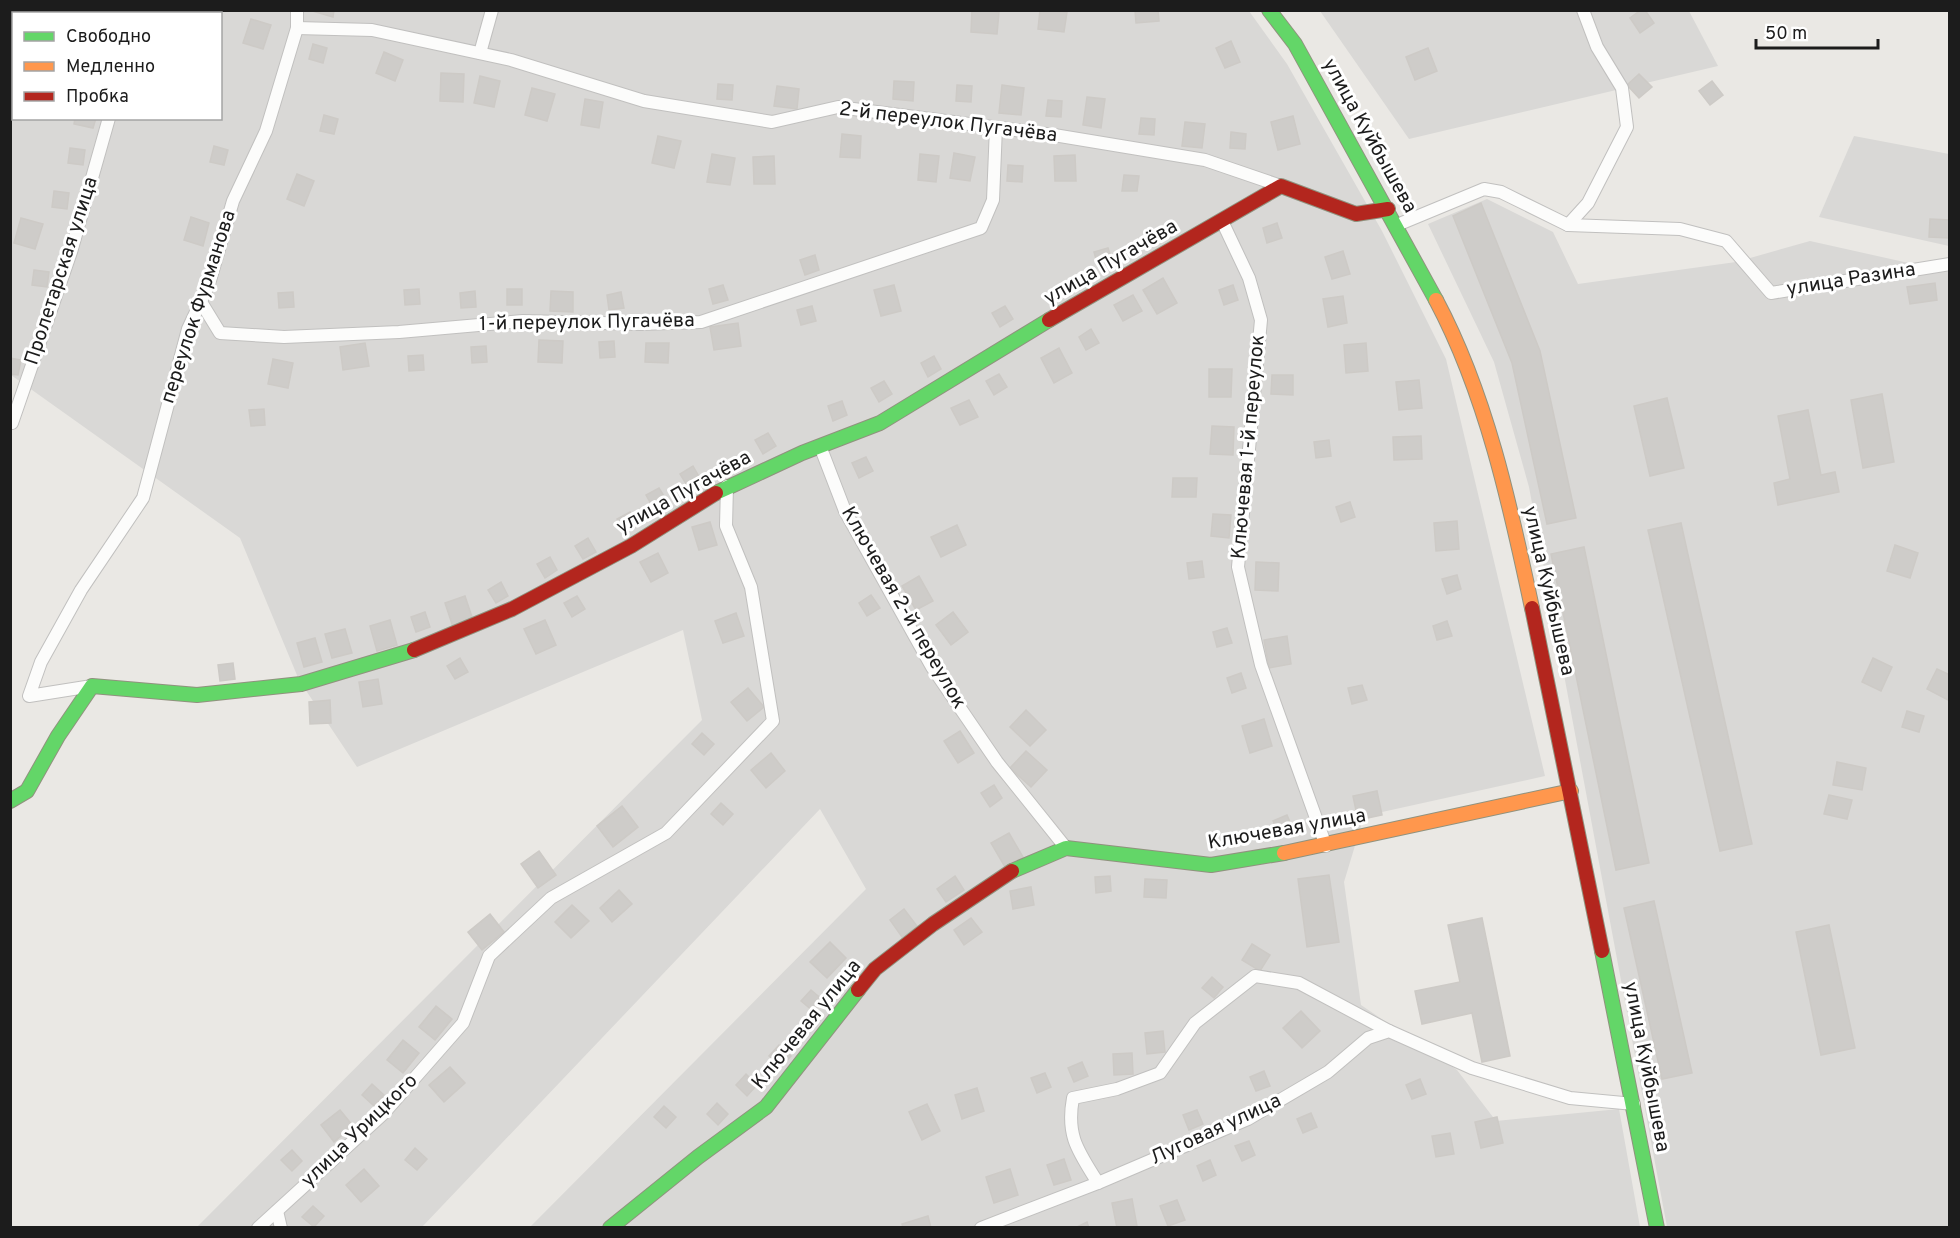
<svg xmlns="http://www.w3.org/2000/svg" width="1960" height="1238" font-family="Overpass,sans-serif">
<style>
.residential{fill:#d9d8d6;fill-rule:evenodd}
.building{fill:#ceccc9;stroke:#cdcac6;stroke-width:1.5}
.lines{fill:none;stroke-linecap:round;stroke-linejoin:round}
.street-casing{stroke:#c1c0bf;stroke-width:14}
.fast-casing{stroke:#90927e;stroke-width:16}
.slow-casing{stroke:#90927e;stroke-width:16}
.jam-casing{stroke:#90927e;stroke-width:16}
.street{stroke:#fcfcfb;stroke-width:12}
.fast{stroke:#63d668;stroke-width:14}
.slow{stroke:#ff974d;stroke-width:14}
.jam{stroke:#b3261e;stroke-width:14}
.labels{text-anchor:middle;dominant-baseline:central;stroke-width:6;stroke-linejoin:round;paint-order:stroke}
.street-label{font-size:20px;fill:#1c1c1c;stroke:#fff}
</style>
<rect width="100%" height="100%" fill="#eae8e4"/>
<g class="residential">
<path d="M11,11H1249L1287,64L1382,231L1446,359L1545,776L1364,816L1344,882L1361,1005L1457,1070L1496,1121L1619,1109L1640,1227H530L866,889L820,809L422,1227H197L702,720L683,630L357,767L299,680L240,538L11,375ZM14,14H220V118H14Z"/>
<path d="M1320,11H1689L1718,66L1409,139Z"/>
<path d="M1854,136L1949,154V246L1819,217Z"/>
<path d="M1487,199L1553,232L1578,284L1736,262L1810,241L1949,272V1227H1667L1529,487L1494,362L1428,224Z"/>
</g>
<g class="building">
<rect x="102" y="10" width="20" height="4"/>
<path d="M309,10H334L333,17Z"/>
<path d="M972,10L999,12L997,34L971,32Z"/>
<path d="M1040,10L1067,12L1064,32L1038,29Z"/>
<path d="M1135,10H1158L1159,21L1136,23Z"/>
<path d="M1641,10H1645L1654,23L1640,33L1630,18Z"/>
<path d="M251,19L271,25L263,49L243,43Z"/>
<path d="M1231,41L1240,62L1225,68L1216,48Z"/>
<path d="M313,44L327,48L323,63L309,59Z"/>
<path d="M1428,48L1437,71L1415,80L1406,57Z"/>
<path d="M384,52L403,60L395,81L376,73Z"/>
<path d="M441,73L464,74L463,102L440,101Z"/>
<path d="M1639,74L1652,87L1639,98L1627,85Z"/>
<path d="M480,76L500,81L494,107L474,103Z"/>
<path d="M894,81L914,82L913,101L893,99Z"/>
<path d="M1712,81L1723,95L1710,105L1699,91Z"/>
<path d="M718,84L733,85L732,100L717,99Z"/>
<path d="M957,85L972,86L971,102L956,101Z"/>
<path d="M1002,85L1024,88L1021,115L999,113Z"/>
<path d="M777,86L799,89L797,109L774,106Z"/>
<path d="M532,88L555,94L547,121L525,115Z"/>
<path d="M1087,97L1105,99L1101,128L1083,125Z"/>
<path d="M585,99L603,102L599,128L581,125Z"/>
<path d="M1048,100L1062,101L1061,117L1046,116Z"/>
<path d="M324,115L338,119L334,134L320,131Z"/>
<path d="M1293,116L1300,144L1278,150L1271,122Z"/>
<path d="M75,118H96L93,128L74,124Z"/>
<path d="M1141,118L1155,119L1154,135L1139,134Z"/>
<path d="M1185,122L1205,124L1202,148L1182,146Z"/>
<path d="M1231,132L1246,134L1245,149L1230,148Z"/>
<path d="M842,134L861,136L860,158L840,157Z"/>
<path d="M658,136L681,141L674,168L652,163Z"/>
<path d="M214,146L228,150L224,165L210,162Z"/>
<path d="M70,148L85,150L83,165L68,163Z"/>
<path d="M954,153L975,157L970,181L950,178Z"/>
<path d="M712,154L735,158L730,185L707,182Z"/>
<path d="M920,154L939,156L936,182L918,180Z"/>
<path d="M1075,155L1076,181H1055L1054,156Z"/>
<path d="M774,156L775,184H754L753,157Z"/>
<path d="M1008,165L1023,166L1022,182L1007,181Z"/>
<path d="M297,174L314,181L304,206L287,199Z"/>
<path d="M1124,175L1139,176L1137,191H1122Z"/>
<path d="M54,191L69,193L67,209L52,207Z"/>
<path d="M1481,203L1540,351L1576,518L1547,524L1512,363L1453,216Z"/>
<path d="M191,217L209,223L203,246L184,240Z"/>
<path d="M21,218L43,224L35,249L14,243Z"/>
<path d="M1930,219L1950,220L1949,238L1929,237Z"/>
<path d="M1277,223L1282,238L1267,243L1263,228Z"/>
<path d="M1108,248L1113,263L1098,267L1094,252Z"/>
<path d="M1343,251L1350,274L1332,279L1325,257Z"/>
<path d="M815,255L819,270L805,275L800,260Z"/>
<path d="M34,270L49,272L47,287L32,285Z"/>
<path d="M1163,278L1177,303L1157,314L1143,290Z"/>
<path d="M1935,283L1937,300L1910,304L1907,287Z"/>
<path d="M723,285L728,300L713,304L709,289Z"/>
<path d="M894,285L901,311L881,316L874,290Z"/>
<path d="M1233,285L1238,300L1224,305L1219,290Z"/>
<path d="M419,289L420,304L405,305L404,290Z"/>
<rect x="507" y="289" width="15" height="16"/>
<path d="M475,291L476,307L461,308L460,293Z"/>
<path d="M551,291L573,292V312L550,311Z"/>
<path d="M293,292L294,307L279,308L278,293Z"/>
<path d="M621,292L624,308L609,310L607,295Z"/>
<path d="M1133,295L1142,311L1123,321L1114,305Z"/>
<path d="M1343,296L1347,323L1328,327L1323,299Z"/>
<path d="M812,306L816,321L801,325L797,310Z"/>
<path d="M1005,306L1013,319L1000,327L992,313Z"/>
<path d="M738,323L741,346L714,350L710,327Z"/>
<path d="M1091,329L1099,343L1086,350L1079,337Z"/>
<path d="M539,340L563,341L562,363L538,362Z"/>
<path d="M614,341L615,357L600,358L599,342Z"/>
<path d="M365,343L369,366L343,370L340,347Z"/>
<path d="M646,343H669L668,363L645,362Z"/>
<path d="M1366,343L1368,371L1346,373L1344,345Z"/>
<path d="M486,346L487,362L472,363L471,347Z"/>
<path d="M1059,348L1072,373L1054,383L1041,358Z"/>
<path d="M423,355L424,370L409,371L408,356Z"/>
<path d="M934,356L941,369L928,377L921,363Z"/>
<path d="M10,358L21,360L18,375L10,374Z"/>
<path d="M273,359L293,363L288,388L268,384Z"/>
<path d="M1209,369H1232L1231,397H1209Z"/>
<path d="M999,374L1007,387L994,395L986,381Z"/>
<path d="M1272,375H1293V395L1271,394Z"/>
<path d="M1419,380L1422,408L1399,410L1396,382Z"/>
<path d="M884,381L892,394L879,402L871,388Z"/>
<path d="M1882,394L1894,462L1863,468L1851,400Z"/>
<path d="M1667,398L1684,468L1650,476L1634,406Z"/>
<path d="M969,400L978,417L960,425L951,408Z"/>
<path d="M842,401L847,415L833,421L828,406Z"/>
<path d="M264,409L265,425L251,426L249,410Z"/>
<path d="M1808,410L1821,475L1835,472L1839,492L1778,505L1774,483L1790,479L1778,416Z"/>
<path d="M1212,426L1234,427L1233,455L1210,454Z"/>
<path d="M768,433L776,446L763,454L755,440Z"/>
<path d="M1421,436L1422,459L1394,460L1393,437Z"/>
<path d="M1329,440L1331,456L1316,458L1314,442Z"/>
<path d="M866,457L873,471L859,478L852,463Z"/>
<path d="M693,466L701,480L688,487L680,474Z"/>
<path d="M1173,478H1197L1196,497H1172Z"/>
<path d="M659,488L667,501L654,509L646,495Z"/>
<path d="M1350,502L1355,517L1341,522L1336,507Z"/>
<path d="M630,512L638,525L625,533L617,519Z"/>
<path d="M1213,514L1231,515L1229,538L1211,536Z"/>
<path d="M1457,521L1459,549L1436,551L1434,523Z"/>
<path d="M710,522L717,545L699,550L692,527Z"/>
<path d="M1681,523L1752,844L1720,851L1648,530Z"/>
<path d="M957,525L966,545L941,557L931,537Z"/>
<path d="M588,538L596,552L583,559L575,546Z"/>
<path d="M1895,545L1918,553L1910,578L1887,571Z"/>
<path d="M1584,547L1649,863L1616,870L1551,554Z"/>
<path d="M658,553L668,573L651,582L640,562Z"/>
<path d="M550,557L557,570L545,578L537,564Z"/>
<path d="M1202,561L1204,577L1189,579L1187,563Z"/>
<path d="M1256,562L1279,563L1278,591L1255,590Z"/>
<path d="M1457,575L1461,589L1447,594L1442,579Z"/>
<path d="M919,576L933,601L916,610L902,586Z"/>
<path d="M501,582L508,596L496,603L488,590Z"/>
<path d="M871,595L880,608L867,616L859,603Z"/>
<path d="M465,596L473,620L453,627L445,603Z"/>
<path d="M577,596L585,609L572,617L564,603Z"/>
<path d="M425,612L430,627L416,632L411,617Z"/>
<path d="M953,612L968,632L951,645L936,625Z"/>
<path d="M736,613L744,636L723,643L715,621Z"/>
<path d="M390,620L397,645L377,651L370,626Z"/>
<path d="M545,620L556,645L536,654L524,629Z"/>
<path d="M1447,621L1452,636L1437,640L1433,626Z"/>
<path d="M1227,628L1232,643L1217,647L1213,632Z"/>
<path d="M345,629L352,653L332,658L325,634Z"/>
<path d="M1287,636L1291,664L1269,668L1264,640Z"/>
<path d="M315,638L322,662L304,667L297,643Z"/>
<path d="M460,658L468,672L455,679L447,666Z"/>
<path d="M1873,658L1892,667L1881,691L1862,682Z"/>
<path d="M233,663L235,679L220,681L218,665Z"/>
<path d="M1937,669L1950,675V701L1927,689Z"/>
<path d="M1241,673L1246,688L1232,693L1227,678Z"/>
<path d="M378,679L382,704L363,707L359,682Z"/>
<path d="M1362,685L1367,700L1352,704L1348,688Z"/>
<path d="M748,688L764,707L747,721L731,702Z"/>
<path d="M330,700L331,723L310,724L309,702Z"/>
<path d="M1026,710L1046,730L1030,746L1010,727Z"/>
<path d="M1907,711L1924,716L1919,732L1902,727Z"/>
<path d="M1264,719L1272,746L1250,753L1242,726Z"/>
<path d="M960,731L974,753L958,763L944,741Z"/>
<path d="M702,733L714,744L704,755L692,744Z"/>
<path d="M1026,751L1047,770L1031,787L1010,768Z"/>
<path d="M771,753L785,771L766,788L751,770Z"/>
<path d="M1837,762L1866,768L1862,790L1833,785Z"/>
<path d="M994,785L1002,798L990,807L981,793Z"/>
<path d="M1377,791L1382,815L1358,820L1353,796Z"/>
<path d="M1829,795L1852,800L1847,819L1824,814Z"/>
<path d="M721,803L733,814L723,825L711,814Z"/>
<path d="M622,806L638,827L613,847L597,826Z"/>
<path d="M1287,815L1293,829L1280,835L1273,821Z"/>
<path d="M1009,833L1023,857L1005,867L991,843Z"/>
<path d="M539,851L556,875L538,888L521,864Z"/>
<path d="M1329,875L1339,942L1307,947L1298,879Z"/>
<path d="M955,876L964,890L946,902L937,889Z"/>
<path d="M1110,876L1111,891L1096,893L1095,877Z"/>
<path d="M1145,879L1167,880L1166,898L1144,897Z"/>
<path d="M1031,887L1034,905L1013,909L1010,891Z"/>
<path d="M619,890L632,904L612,922L600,908Z"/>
<path d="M1654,901L1692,1073L1662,1079L1624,908Z"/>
<path d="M572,905L589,921L571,938L555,922Z"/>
<path d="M904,909L917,926L902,937L890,920Z"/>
<path d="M490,914L504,932L482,950L468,932Z"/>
<path d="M971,918L982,932L964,945L954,930Z"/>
<path d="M1482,918L1510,1056L1482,1062L1472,1013L1422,1024L1415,991L1460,982L1448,925Z"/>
<path d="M1829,925L1855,1048L1821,1055L1796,932Z"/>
<path d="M830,942L846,958L827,978L810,962Z"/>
<path d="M1252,944L1270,955L1260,971L1242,960Z"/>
<path d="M1212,977L1223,987L1214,998L1202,988Z"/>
<path d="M811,990L823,1000L813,1011L801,1001Z"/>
<path d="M436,1006L452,1019L435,1040L419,1027Z"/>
<path d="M1301,1011L1320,1031L1302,1048L1283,1028Z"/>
<path d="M1163,1031L1165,1052L1147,1054L1145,1033Z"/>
<path d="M403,1040L419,1053L403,1073L387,1060Z"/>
<path d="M779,1045L791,1056L781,1067L769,1056Z"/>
<path d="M1132,1053L1133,1074L1114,1075L1113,1054Z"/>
<path d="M1082,1062L1088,1076L1074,1082L1068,1068Z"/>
<path d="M450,1067L465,1083L444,1102L429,1085Z"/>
<path d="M1264,1071L1270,1086L1256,1091L1250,1077Z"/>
<path d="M1045,1073L1051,1087L1037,1093L1031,1078Z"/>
<path d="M746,1074L757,1085L747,1096L736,1085Z"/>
<path d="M1420,1079L1426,1094L1412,1099L1406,1085Z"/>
<path d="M372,1084L384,1095L374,1106L362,1095Z"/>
<path d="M977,1088L984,1111L962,1119L955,1095Z"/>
<path d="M717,1103L728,1114L718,1125L707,1114Z"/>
<path d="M927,1104L940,1131L922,1140L909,1112Z"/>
<path d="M664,1106L676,1117L666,1128L654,1117Z"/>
<path d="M340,1110L353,1126L334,1142L321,1125Z"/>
<path d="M1197,1110L1203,1124L1189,1130L1183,1115Z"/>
<path d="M1311,1113L1317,1127L1303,1133L1297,1119Z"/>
<path d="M1497,1117L1503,1143L1481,1148L1475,1122Z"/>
<path d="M1450,1133L1454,1154L1436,1157L1432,1136Z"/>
<path d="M1249,1141L1255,1155L1242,1161L1235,1146Z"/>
<path d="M415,1148L427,1159L417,1170L405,1160Z"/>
<path d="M292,1150L302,1161L292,1171L281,1160Z"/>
<path d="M1064,1159L1071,1180L1054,1185L1047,1165Z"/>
<path d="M1210,1160L1216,1175L1203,1181L1197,1166Z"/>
<path d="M364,1169L379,1186L361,1202L346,1185Z"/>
<path d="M1010,1169L1018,1195L994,1203L986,1177Z"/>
<path d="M1132,1199L1137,1226L1117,1228L1112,1203Z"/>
<path d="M1177,1200L1185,1220L1168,1226L1160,1206Z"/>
<path d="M313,1206L324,1216L314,1227L302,1217Z"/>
<path d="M928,1216L931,1228H903L902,1224Z"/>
<path d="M1087,1222L1089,1228H1075Z"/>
</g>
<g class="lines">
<g class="street-casing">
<g id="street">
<path d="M137,14L138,10"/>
<path d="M297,28L372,30L511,60L644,101L772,122L838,107L1054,135L1205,160L1281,186"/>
<path d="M480,53L492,10"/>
<path d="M1222,221L1249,278L1261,320L1238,567L1261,665L1326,846"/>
<path d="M1397,225L1484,189L1501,192L1568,225L1680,229L1726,241L1771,293L1950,264"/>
<path d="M1568,225L1588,203L1627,127L1622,88L1597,47L1583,10"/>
<path d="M201,302L220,333L284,337L399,332L523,321L640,324L701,322L981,228L993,200L996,127"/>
<path d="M12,423L71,252L109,118"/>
<path d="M820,446L845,511L932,667L997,762L1066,848"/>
<path d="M92,686L29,696L41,662L81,590L143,498L188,329L209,284L233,201L266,131L297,28V10"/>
<path d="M1098,1183C1078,1151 1066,1136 1073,1098L1117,1089L1160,1073L1195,1023L1255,976L1299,983L1389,1031"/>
<path d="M277,1211L281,1228"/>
<path d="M258,1228L384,1113L463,1023L489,956L551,898L666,833L773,721L751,587L726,526L727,486"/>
<path d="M981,1228L1098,1183L1248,1119L1328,1072L1368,1038L1389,1031L1472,1068L1570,1098L1634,1104"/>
</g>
</g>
<g class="fast-casing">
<g id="fast">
<path d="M1269,10L1295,44L1436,300"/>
<path d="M716,493L802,453L880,423L1049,320"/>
<path d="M10,801L27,791L58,736L92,686L197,695L301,684L414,650"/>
<path d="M1012,871L1066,848L1211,865L1284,853"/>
<path d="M1602,951L1657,1228"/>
<path d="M610,1228L698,1157L766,1107L858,990"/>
</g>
</g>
<g class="slow-casing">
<g id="slow">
<path d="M1436,300C1486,394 1510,504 1532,608"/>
<path d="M1284,853L1571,791"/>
</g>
</g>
<g class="jam-casing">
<g id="jam">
<path d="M1049,320L1281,186L1356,214L1388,209"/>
<path d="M1532,608L1602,951"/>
<path d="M414,650L512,609L631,546L716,493"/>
<path d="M858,990L875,969L933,924L1012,871"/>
</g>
</g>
<use href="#street" class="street"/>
<use href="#fast" class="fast"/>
<use href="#slow" class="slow"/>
<use href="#jam" class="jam"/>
</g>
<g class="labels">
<g class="street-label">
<text transform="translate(948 123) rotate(7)">2-й переулок Пугачёва</text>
<text transform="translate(1369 136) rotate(61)">улица Куйбышева</text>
<text transform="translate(1111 263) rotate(-30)">улица Пугачёва</text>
<text transform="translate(62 271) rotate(-72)">Пролетарская улица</text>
<text transform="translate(1851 280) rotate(-9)">улица Разина</text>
<text transform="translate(199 307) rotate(-72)">переулок Фурманова</text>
<text transform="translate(587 323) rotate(-1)">1-й переулок Пугачёва</text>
<text transform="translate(1249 447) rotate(-85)">Ключевая 1-й переулок</text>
<text transform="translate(684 493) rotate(-29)">улица Пугачёва</text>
<text transform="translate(1548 591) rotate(77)">улица Куйбышева</text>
<text transform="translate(903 608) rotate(60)">Ключевая 2-й переулок</text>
<text transform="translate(1287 830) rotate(-10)">Ключевая улица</text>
<text transform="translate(807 1025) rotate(-51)">Ключевая улица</text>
<text transform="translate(1646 1067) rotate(79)">улица Куйбышева</text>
<text transform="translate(1216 1130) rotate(-25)">Луговая улица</text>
<text transform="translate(360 1131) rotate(-44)">улица Урицкого</text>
</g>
</g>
<rect width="1960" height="1238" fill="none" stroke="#1c1c1c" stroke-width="24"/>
<rect x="12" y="12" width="210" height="108" fill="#ffffff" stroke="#a4a4a4" stroke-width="1.5"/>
<rect x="24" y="32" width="30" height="9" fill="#63d668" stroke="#a4a4a4" stroke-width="1.5"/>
<text x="66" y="42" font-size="18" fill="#1c1c1c">Свободно</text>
<rect x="24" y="62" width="30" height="9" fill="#ff974d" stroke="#a4a4a4" stroke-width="1.5"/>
<text x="66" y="72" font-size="18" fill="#1c1c1c">Медленно</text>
<rect x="24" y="92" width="30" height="9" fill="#b3261e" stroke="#a4a4a4" stroke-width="1.5"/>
<text x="66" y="102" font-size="18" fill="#1c1c1c">Пробка</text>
<path d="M1756 39v9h122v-9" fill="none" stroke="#1c1c1c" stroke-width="3"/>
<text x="1765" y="39" font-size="18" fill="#1c1c1c" stroke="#ffffff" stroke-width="4.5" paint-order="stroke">50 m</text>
</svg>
